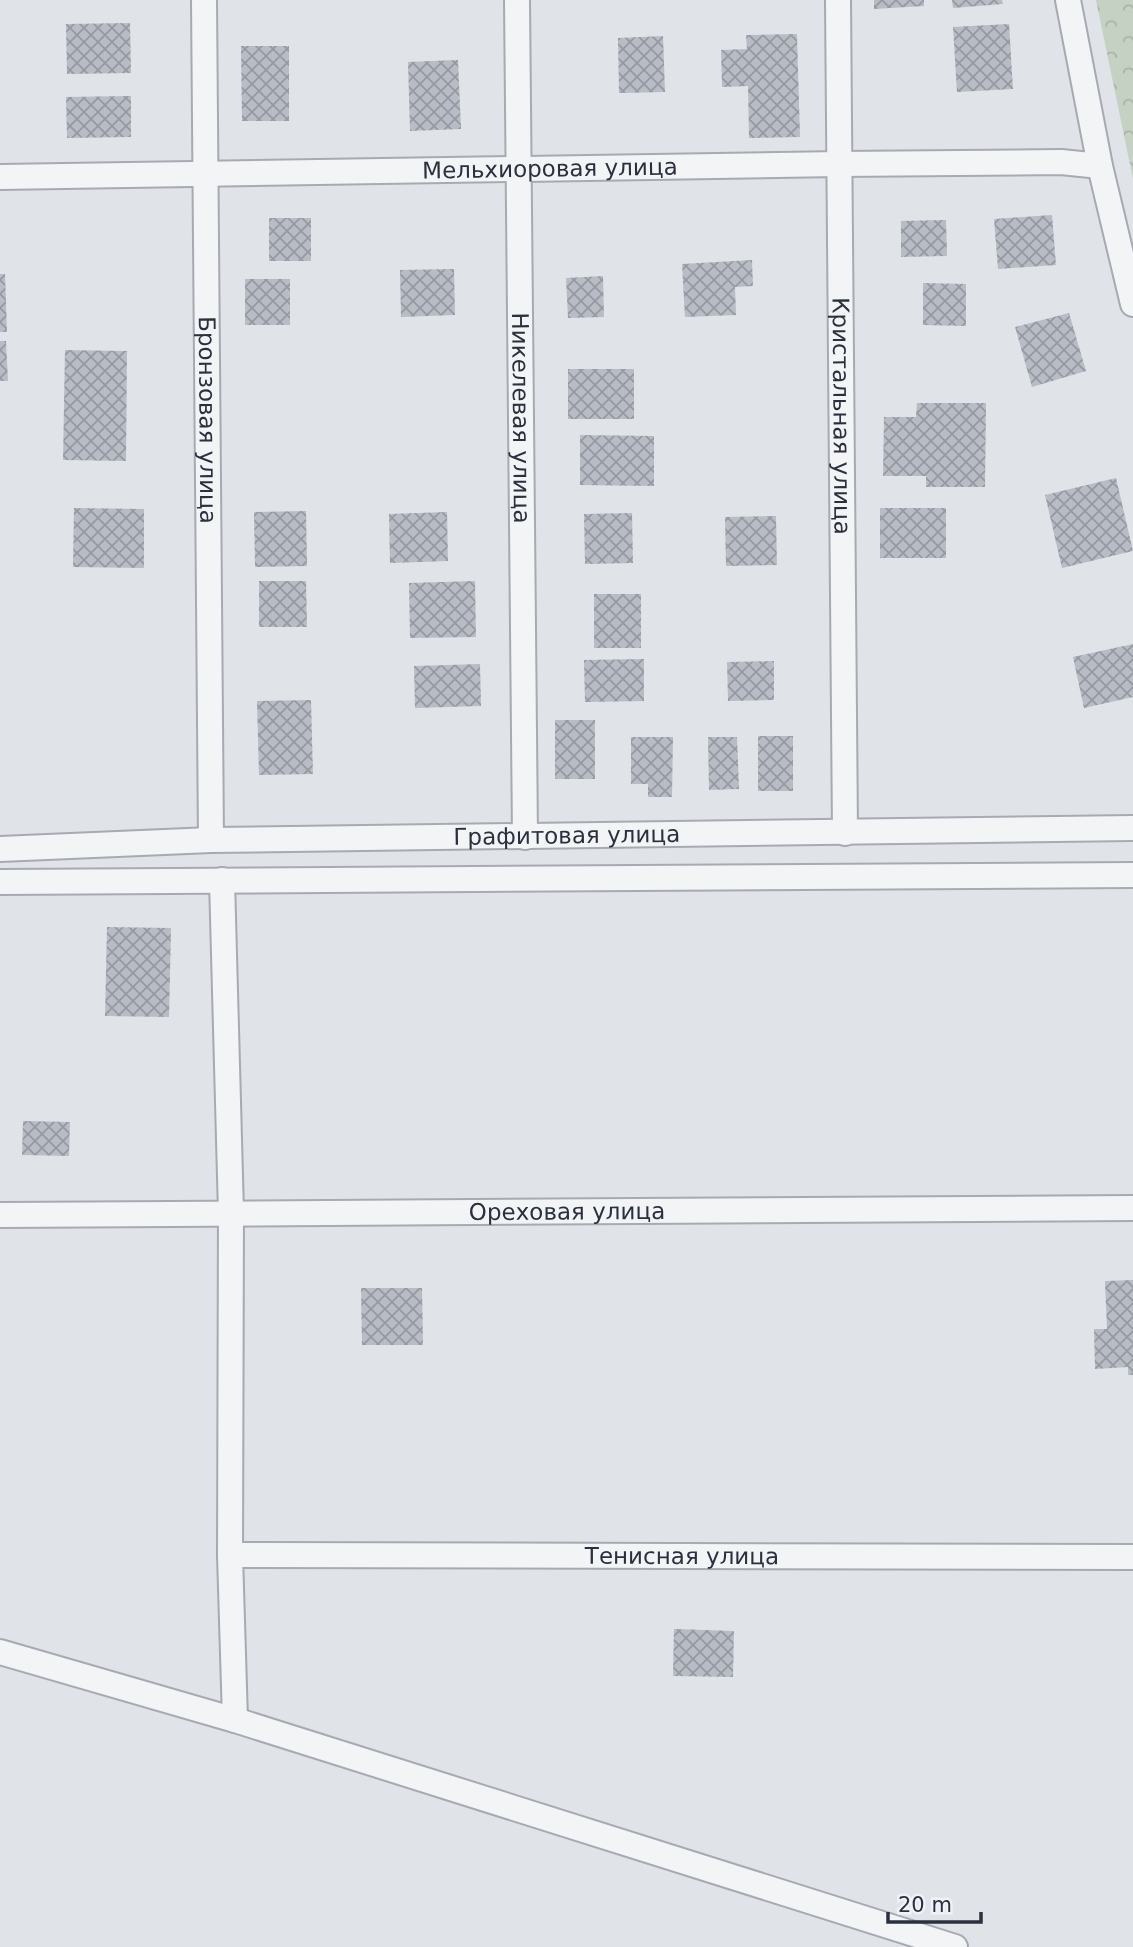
<svg xmlns="http://www.w3.org/2000/svg" width="1133" height="1947" font-family="'DejaVu Sans',sans-serif">
<style>
.forest{fill:url(#forest-crowns)}
.building{fill:url(#building-cross-hatch)}
.lines{fill:none;stroke-linecap:round;stroke-linejoin:round}
.minor-casing{stroke:#a6aab2;stroke-width:28}
.minor{stroke:#f2f4f6;stroke-width:24}
.labels{text-anchor:middle;dominant-baseline:central;stroke-width:5;stroke-linejoin:round;paint-order:stroke}
.street-label{font-size:23px;fill:#2a303e;stroke:#eff2f6}
</style>
<defs>
<pattern id="forest-crowns" width="20" height="18" patternUnits="userSpaceOnUse" patternTransform="scale(1.75)"><rect width="20" height="18" fill="#c5d1c2"/><path d="M2 6a3 3 0 1 1 6 0M12 15a3 3 0 1 1 6 0" fill="none" stroke="#a9b4a8"/></pattern>
<pattern id="building-cross-hatch" width="8" height="8" patternUnits="userSpaceOnUse" patternTransform="scale(1.75)"><rect width="8" height="8" fill="#b8bcc4"/><path d="M0 0l8 8M0 8l8-8" fill="none" stroke="#9699a1"/></pattern>
</defs>
<rect width="100%" height="100%" fill="#e0e3e8"/>
<path class="forest" d="M1096,0H1133V179L1097,5Z"/>
<g class="building">
<path d="M874,0H924V6L874,9Z"/>
<path d="M952,0H1002L1003,4L953,8Z"/>
<path d="M130,23L131,73L67,74L66,24Z"/>
<path d="M1009,24L1013,89L957,92L953,27Z"/>
<path d="M797,34L800,137L749,138L748,86L722,87L721,50L747,49L746,35Z"/>
<path d="M663,36L665,92L619,93L618,38Z"/>
<path d="M241,46H289V121H242Z"/>
<path d="M458,60L461,129L410,131L408,62Z"/>
<path d="M131,96V137L67,138L66,97Z"/>
<path d="M1052,215L1056,265L998,269L994,219Z"/>
<rect x="269" y="218" width="42" height="43"/>
<path d="M946,220L947,256L901,257V221Z"/>
<path d="M752,260L753,286L735,287L736,315L685,317L682,264Z"/>
<path d="M454,269L455,315L401,317L400,270Z"/>
<path d="M0,274H5L7,332H0Z"/>
<path d="M603,276L604,317L568,318L566,278Z"/>
<rect x="245" y="279" width="45" height="46"/>
<path d="M923,283L966,284V326L923,325Z"/>
<path d="M1069,313L1086,371L1032,387L1015,327Z"/>
<path d="M0,341H6L8,381H0Z"/>
<path d="M65,350L127,351L126,461L63,460Z"/>
<rect x="568" y="369" width="66" height="50"/>
<path d="M917,403H986L985,487H926V476H883L884,417H916Z"/>
<path d="M580,435L654,436V486L580,485Z"/>
<path d="M1116,478L1133,551L1062,568L1045,495Z"/>
<path d="M74,508L144,509V568L73,567Z"/>
<rect x="880" y="508" width="66" height="50"/>
<path d="M306,511L307,566L255,567L254,512Z"/>
<path d="M447,512L448,561L390,563L389,514Z"/>
<path d="M632,513L633,563L585,564L584,514Z"/>
<path d="M776,516L777,565L726,566L725,517Z"/>
<path d="M259,581H306L307,627H259Z"/>
<path d="M475,581L476,637L410,638L409,583Z"/>
<rect x="594" y="594" width="47" height="54"/>
<path d="M1133,644V697L1084,708L1073,657Z"/>
<path d="M644,659V701L585,702L584,660Z"/>
<path d="M774,661V700L728,701L727,662Z"/>
<path d="M480,664L481,706L415,708L414,666Z"/>
<path d="M311,700L313,774L259,775L257,701Z"/>
<rect x="555" y="720" width="40" height="59"/>
<rect x="758" y="736" width="35" height="55"/>
<path d="M631,737H673L672,797H648V784H631Z"/>
<path d="M708,737H737L739,789L709,790Z"/>
<path d="M107,927L171,928L169,1017L105,1016Z"/>
<path d="M23,1121L70,1122L69,1156L22,1155Z"/>
<path d="M1133,1280V1375H1128V1367L1095,1369L1094,1329H1107L1105,1281Z"/>
<path d="M361,1288H422L423,1345H362Z"/>
<path d="M674,1629L734,1631L733,1677L673,1676Z"/>
</g>
<g class="lines">
<g class="minor-casing">
<g id="minor">
<path id="s1" d="M204,0L211,840"/>
<path id="s2" d="M517,0L525,837"/>
<path id="s3" d="M838,0L845,833"/>
<path d="M1068,0L1100,166L1133,304"/>
<path id="s4" d="M0,177L839,164L1061,162L1100,166"/>
<path id="s5" d="M0,849L211,840L1133,828"/>
<path d="M222,880L231,1213L230,1555L235,1720"/>
<path d="M0,882L1133,875"/>
<path id="s6" d="M0,1215L1133,1208"/>
<path id="s7" d="M230,1555L1133,1557"/>
<path d="M0,1652L235,1720L955,1947"/>
</g>
</g>
<use href="#minor" class="minor"/>
</g>
<g class="labels">
<g class="street-label">
<text stroke="none"><textPath href="#s4" startOffset="550">Мельхиоровая улица</textPath></text>
<text stroke="none"><textPath href="#s3" startOffset="416">Кристальная улица</textPath></text>
<text stroke="none"><textPath href="#s2" startOffset="418">Никелевая улица</textPath></text>
<text stroke="none"><textPath href="#s1" startOffset="420">Бронзовая улица</textPath></text>
<text stroke="none"><textPath href="#s5" startOffset="567">Графитовая улица</textPath></text>
<text stroke="none"><textPath href="#s6" startOffset="567">Ореховая улица</textPath></text>
<text stroke="none"><textPath href="#s7" startOffset="452">Тенисная улица</textPath></text>
</g>
</g>
<path d="M888 1912v10h93v-10" fill="none" stroke="#2a303e" stroke-width="3.5"/>
<text x="898" y="1912" font-size="21" fill="#2a303e" stroke="#eff2f6" stroke-width="5" paint-order="stroke">20 m</text>
</svg>
